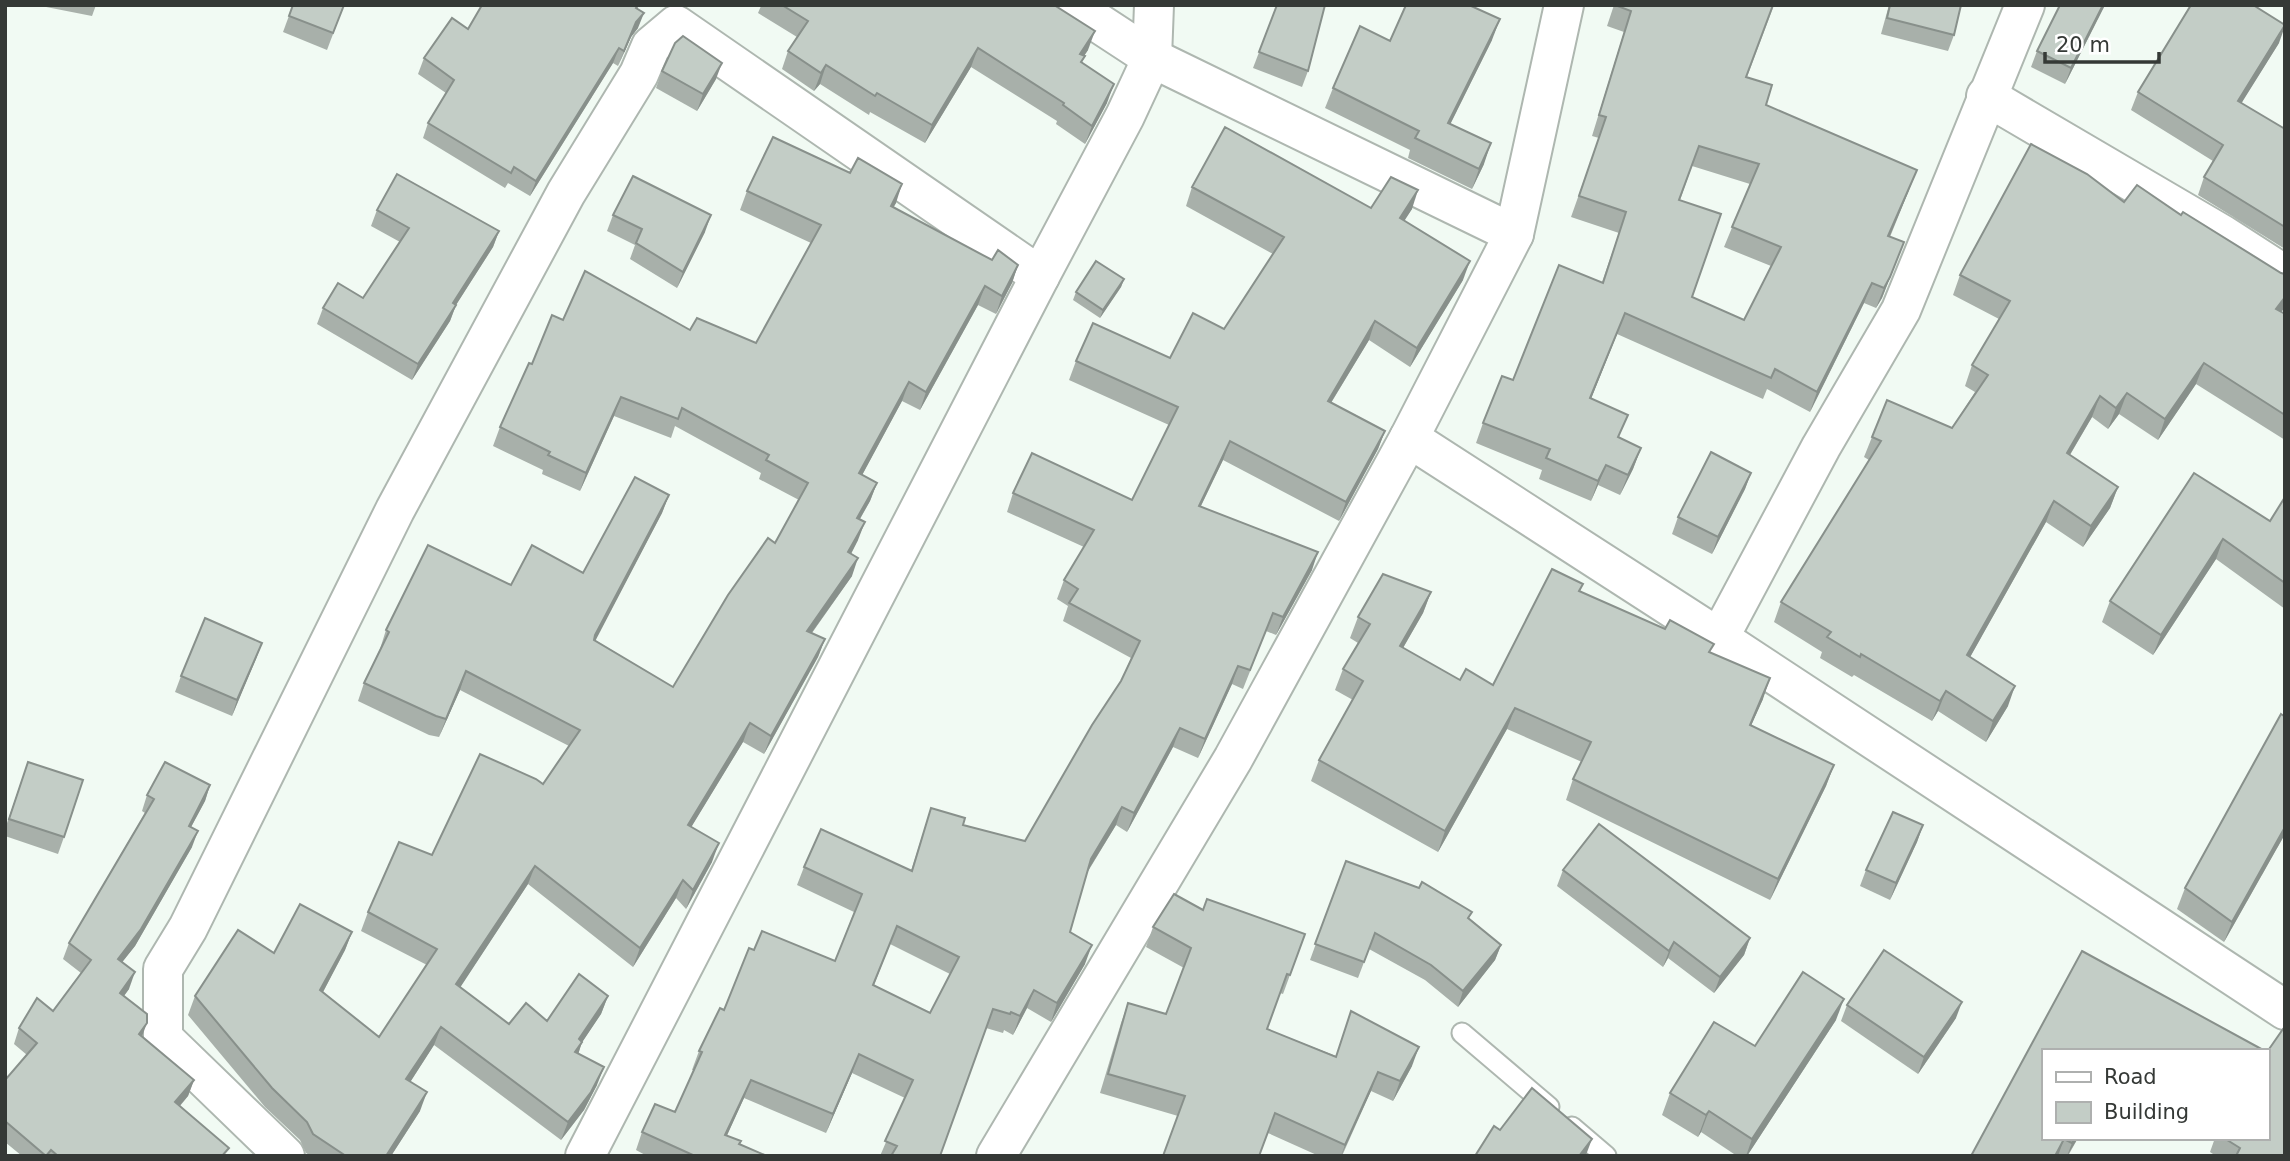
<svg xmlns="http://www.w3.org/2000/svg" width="2290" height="1161" font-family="'DejaVu Sans',sans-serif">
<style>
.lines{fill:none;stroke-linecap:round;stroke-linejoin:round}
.service-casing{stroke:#aeb7b0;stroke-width:23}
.minor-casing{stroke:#aeb7b0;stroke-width:42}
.service{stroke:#fff;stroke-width:19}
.minor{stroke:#fff;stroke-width:38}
.wall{fill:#a8b0aa;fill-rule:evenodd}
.shaded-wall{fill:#88908b}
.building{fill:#c3cdc6;stroke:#88908b;stroke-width:2;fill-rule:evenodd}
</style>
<rect width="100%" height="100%" fill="#f1faf3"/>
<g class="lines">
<g class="service-casing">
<g id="service">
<path d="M1462,1033L1549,1107"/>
<path d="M1572,1127L1606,1156"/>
</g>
</g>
<g class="minor-casing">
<g id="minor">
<path d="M1071,5L1152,58L1514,234"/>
<path d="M1986,96L2223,235L2285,275"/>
<path d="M1409,438L1719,638L2285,1010"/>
<path d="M1719,638L1821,447L1901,310L2025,5"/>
<path d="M285,1156L163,1038V969L188,928L395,510L566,193L639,74L651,46L676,25L1040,276"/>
<path d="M585,1156L1040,276L1125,116L1152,58L1154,5"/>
<path d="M996,1156L1233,759L1409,438L1514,234L1564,5"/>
</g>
</g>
<use href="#service" class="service"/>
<use href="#minor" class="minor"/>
</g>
<g class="wall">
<path d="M36,5H96L92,16Z"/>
<path d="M293,5H344L327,50L283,32Z"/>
<path d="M482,5H639L637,9L638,28L631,37L618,66L613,63L530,196L508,183L505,188L423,138L428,123L446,93L418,74L424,58L468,29Z"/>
<path d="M759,5H1054L1088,50L1084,56L1082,63L1107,103L1085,144L1056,124L1057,121L971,67L925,143L870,112L869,115L820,84L814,91L782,69L788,51L797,37L758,13L761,6Z"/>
<path d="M1277,5L1308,71L1302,87L1253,68Z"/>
<path d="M1614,5H1774L1747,77L1766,105L1909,190L1890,237L1904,242L1882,298L1876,308L1864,303L1810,412L1767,389L1763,399L1617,334L1591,398L1620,438L1641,448L1633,469L1620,495L1598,485L1591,501L1539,479L1542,470L1476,443L1483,423L1513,380L1602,282L1619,233L1571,217L1599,138L1592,136L1624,32L1607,26ZM1692,166L1750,184L1724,247L1771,266L1744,320L1692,297L1680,200Z"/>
<path d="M1889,5H1961L1954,35L1948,51L1881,34Z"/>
<path d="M2105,5L2065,84L2031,67L2037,51Z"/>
<path d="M1492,40L1450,124L1484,164L1472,189L1408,158L1410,150L1325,108L1333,88L1390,41Z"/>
<path d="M2279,43L2241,103L2285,129V249L2198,195L2204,177L2213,161L2131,110L2138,92Z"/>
<path d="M662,71L716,79L697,111L656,88Z"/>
<path d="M1192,187L1371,208L1412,209L1404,220L1463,280L1410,367L1369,340L1331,403L1385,431L1378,449L1339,521L1223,460L1201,506L1312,570L1276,635L1266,631L1243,689L1232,684L1198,758L1173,747L1127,832L1116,825L1087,873L1070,932L1085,964L1051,1022L1027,1008L1013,1035L1004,1030L1003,1033L986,1028L940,1156H880L905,1098L852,1073L826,1133L744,1098L727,1135L740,1144L767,1156H647L636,1150L642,1132L675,1112L694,1070H692L699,1051L724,1010L754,950L835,961L854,912L797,885L804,867L911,871L931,808L963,825L1025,841L1121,681L1131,658L1063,621L1068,606L1057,599L1064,580L1084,547L1007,512L1013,493L1132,500L1169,425L1069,380L1076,361L1170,358L1224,329L1273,254L1186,206ZM890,944L950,974L930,1013L874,985Z"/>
<path d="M747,191L896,203L893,207L992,260L1018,265L1012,283L996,314L978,305L920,410L902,401L862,475L877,483L870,501L860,519L858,540L851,554L852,576L812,633L825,639L818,657L764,754L743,742L691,827L712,862L686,909L676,898L633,967L528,884L460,987L509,1024L547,1021L608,996L601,1014L582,1042L578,1054L597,1085L584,1110L561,1140L434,1045L410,1082L420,1111L391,1156H311L306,1153L300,1140L265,1107L188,1015L195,996L274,953L352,932L345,950L323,992L379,1037L427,965L361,931L368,912L432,855L543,784L569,746L460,690L439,737L429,735L358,701L364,683L380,649L386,630L511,585L583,573L669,495L662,513L595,640L673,687L775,543L799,500L759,479L761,473L675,426L671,438L614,416L580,491L542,474L543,470L493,446L500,427L532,364L563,320L690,330L756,343L811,243L740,210Z"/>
<path d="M2124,202L2285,314V440L2196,384L2158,440L2119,414L2108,429L2092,417L2070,455L2118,487L2110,508L2083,547L2046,522L1970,657L2008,706L1986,742L1938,711L1932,721L1854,675L1852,677L1820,658L1822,652L1774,622L1781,602L1869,460L1864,457L1872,437L1952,428L1975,392L1965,386L1972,365L1999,319L1953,295L1960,275Z"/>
<path d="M377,210L499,231L493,247L456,305L450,321L412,380L317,324L323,308L363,298L400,242L371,226Z"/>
<path d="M613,215L705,232L677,288L630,259L635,245L607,231Z"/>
<path d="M1124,279L1121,287L1100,318L1073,300L1076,292Z"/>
<path d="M1751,473L1745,489L1712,554L1672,534L1678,517Z"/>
<path d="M2194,473L2270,521L2285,497V609L2216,559L2153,655L2102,622L2110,601Z"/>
<path d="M1583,584L1580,591L1710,653L1763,699L1751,725L1834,765L1826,786L1770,900L1566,800L1573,779L1582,762L1507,729L1438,852L1311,781L1319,760L1353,700L1335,690L1343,669L1358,643L1350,638L1358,617L1431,592L1423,613L1403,648L1460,680L1493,685Z"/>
<path d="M262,643L232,716L175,692L181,676Z"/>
<path d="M2284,716L2285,834L2224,942L2177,909L2185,888Z"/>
<path d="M22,779L64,837L58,854L5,836V829Z"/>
<path d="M210,785L205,801L191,827L192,847L135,946L122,962L129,989L124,996L142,1037L194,1080L188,1096L180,1106L226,1156H22L5,1142V1080L27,1055L14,1044L19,1028L53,1011L81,973L63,959L69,943L145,813L142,811L147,795Z"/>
<path d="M1923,825L1917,842L1890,900L1860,886L1866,870Z"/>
<path d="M1346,861L1472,912L1469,918L1501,945L1495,960L1458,1007L1425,980L1369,949L1358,978L1310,960Z"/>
<path d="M1563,870L1750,938L1744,955L1714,993L1668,958L1663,967L1557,886Z"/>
<path d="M1203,910L1305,934L1283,994L1280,993L1267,1029L1336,1056L1351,1011L1412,1066L1393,1101L1371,1091L1342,1156H1319L1268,1133L1178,1116L1100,1093L1121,1023L1128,1003L1166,1014L1184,968L1146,947L1153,927Z"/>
<path d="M1847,1005L1956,1018L1918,1074L1841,1021Z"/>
<path d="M1836,1020L1747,1156H1737L1701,1132L1698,1137L1662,1115L1670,1093L1755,1046Z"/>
<path d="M2043,1051V1138H2078L2068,1156H1971Z"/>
<path d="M2215,1138H2267L2285,1156H2216L2210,1152Z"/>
</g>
<g class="shaded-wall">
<path d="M2103,5H2105L2065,84L2071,68Z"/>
<path d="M644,13L638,28L631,37L618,66L636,22Z"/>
<path d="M1500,19L1492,40L1441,143L1448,123Z"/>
<path d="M2285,26L2279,43L2231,120L2238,101Z"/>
<path d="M1095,31L1088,50L1073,72L1080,54Z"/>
<path d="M619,48L613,63L530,196L536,181Z"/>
<path d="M978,48L971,67L925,143L932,125Z"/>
<path d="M722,63L716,79L697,111L703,94Z"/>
<path d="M826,65L820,84L814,91L821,73Z"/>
<path d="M1114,84L1107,103L1085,144L1092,126Z"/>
<path d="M1491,143L1484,164L1472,189L1479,169Z"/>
<path d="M1917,170L1909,190L1881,257L1888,236Z"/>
<path d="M902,184L896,203L884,224L891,206Z"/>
<path d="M1418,190L1412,209L1394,237L1400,218Z"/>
<path d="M711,215L705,232L677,288L683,272Z"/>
<path d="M499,231L493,247L447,319L453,303Z"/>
<path d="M1904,242L1882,298L1876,308L1884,288Z"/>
<path d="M1470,261L1463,280L1410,367L1417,348Z"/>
<path d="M1018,265L1012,283L996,314L1002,296Z"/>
<path d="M1124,279L1121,287L1100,318L1103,310Z"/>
<path d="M1872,283L1864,303L1810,412L1817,392Z"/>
<path d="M985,286L978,305L920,410L926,392Z"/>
<path d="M2285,297V307L2269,330L2276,309Z"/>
<path d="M456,305L450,321L412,380L418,364Z"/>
<path d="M1625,313L1617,334L1583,419L1590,398Z"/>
<path d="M1375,321L1369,340L1321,419L1328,401Z"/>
<path d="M2204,363L2196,384L2158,440L2165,419Z"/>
<path d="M909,382L902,401L853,492L859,473Z"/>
<path d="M2127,393L2119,414L2108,429L2116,408Z"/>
<path d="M2100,396L2092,417L2059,473L2067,453Z"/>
<path d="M621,397L614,416L580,491L586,473Z"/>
<path d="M1385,431L1378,449L1339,521L1346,502Z"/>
<path d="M1230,441L1223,460L1192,524L1199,506Z"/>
<path d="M1641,448L1633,469L1620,495L1628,475Z"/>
<path d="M1606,465L1598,485L1591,501L1598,481Z"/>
<path d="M1751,473L1745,489L1712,554L1718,537Z"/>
<path d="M877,483L870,501L850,536L857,518Z"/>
<path d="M2118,487L2110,508L2083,547L2091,526Z"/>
<path d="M669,495L662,513L589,653L595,635Z"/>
<path d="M2054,501L2046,522L1960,675L1967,655Z"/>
<path d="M865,522L858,540L842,571L848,552Z"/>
<path d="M2223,539L2216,559L2153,655L2161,635Z"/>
<path d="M1318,552L1312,570L1276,635L1283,617Z"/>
<path d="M858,558L852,576L800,649L807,631Z"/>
<path d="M1431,592L1423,613L1392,667L1400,646Z"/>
<path d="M825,639L818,657L764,754L771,736Z"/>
<path d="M262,643L256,659L232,716L237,700Z"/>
<path d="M1238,666L1232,684L1198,758L1205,739Z"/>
<path d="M466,671L460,690L439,737L446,719Z"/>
<path d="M1770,678L1763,699L1742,746L1750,725Z"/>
<path d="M2015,686L2008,706L1986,742L1993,721Z"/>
<path d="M1946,691L1938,711L1932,721L1940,701Z"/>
<path d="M1515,708L1507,729L1438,852L1445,831Z"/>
<path d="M750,723L743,742L681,844L688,825Z"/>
<path d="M1180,728L1173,747L1127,832L1134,813Z"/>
<path d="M1834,765L1826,786L1770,900L1778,879Z"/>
<path d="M210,785L205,801L183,842L189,826Z"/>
<path d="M1122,807L1116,825L1084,877L1091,859Z"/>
<path d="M1923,825L1917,842L1890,900L1896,883Z"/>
<path d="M2285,827V834L2224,942L2232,922Z"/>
<path d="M198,831L192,847L135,946L112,975L118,959Z"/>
<path d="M719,843L712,862L686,909L693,890Z"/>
<path d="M535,866L528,884L450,1003L456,984Z"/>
<path d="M683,880L676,898L633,967L640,948Z"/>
<path d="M352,932L345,950L314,1009L320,990Z"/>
<path d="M1750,938L1744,955L1714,993L1720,977Z"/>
<path d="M1674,942L1668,958L1663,967L1669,951Z"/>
<path d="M1092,945L1085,964L1051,1022L1057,1003Z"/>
<path d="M1501,945L1495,960L1458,1007L1463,991Z"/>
<path d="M135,972L129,989L114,1009L120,993Z"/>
<path d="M1034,990L1027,1008L1013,1035L1020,1016Z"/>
<path d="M608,996L601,1014L581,1044L582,1042L576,1061L568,1070L579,1039Z"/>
<path d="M1844,999L1836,1020L1747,1156H1746L1752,1139Z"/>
<path d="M1962,1002L1956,1018L1918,1074L1924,1057Z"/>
<path d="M147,1023L141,1039L139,1034Z"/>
<path d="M441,1027L434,1045L400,1098L406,1079Z"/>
<path d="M1419,1047L1412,1066L1393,1101L1400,1081Z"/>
<path d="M859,1054L852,1073L826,1133L833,1114Z"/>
<path d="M604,1067L597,1085L584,1110L561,1140L568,1122Z"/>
<path d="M1378,1072L1371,1091L1341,1156L1345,1145Z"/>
<path d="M194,1080L188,1096L169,1118L175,1102Z"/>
<path d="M751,1080L744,1098L719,1153L725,1135Z"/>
<path d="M427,1092L420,1111L391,1156H386Z"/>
<path d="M1709,1111L1701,1132L1698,1137L1706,1115Z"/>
<path d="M2074,1138H2078L2067,1156L2072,1143Z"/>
<path d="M1592,1139L1586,1155L1579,1156Z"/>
<path d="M2064,1139L2058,1156H2055Z"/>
</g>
<g class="building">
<path d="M293,5H344L333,33L289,16Z"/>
<path d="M482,5H638L636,8L644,13L636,22L624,51L619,48L536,181L514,167L511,173L428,123L454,80L424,58L452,18L468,29Z"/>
<path d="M782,5H1054L1095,31L1080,54L1085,56L1081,62L1114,84L1092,126L1063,105L1064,103L978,48L932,125L877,93L875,96L826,65L821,73L788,51L808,21Z"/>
<path d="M1277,5H1325L1308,71L1259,52Z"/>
<path d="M1406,5H1469L1500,19L1448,123L1491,143L1479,169L1415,138L1419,131L1333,88L1360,26L1390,41Z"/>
<path d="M1615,5H1773L1746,77L1772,85L1766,105L1917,170L1888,236L1904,242L1890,277L1884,288L1872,283L1817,392L1775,369L1771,378L1625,313L1590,398L1628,415L1618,437L1641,448L1628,475L1606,465L1598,481L1546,458L1550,449L1483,423L1502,376L1513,380L1559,265L1603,283L1626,212L1579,196L1606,117L1599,115L1631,11ZM1699,146L1759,164L1732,227L1781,247L1744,320L1692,297L1721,214L1679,200Z"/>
<path d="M1890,5H1961L1954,35L1887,18Z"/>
<path d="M2060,5H2103L2071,68L2037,51Z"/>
<path d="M2191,5H2253L2285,25L2238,101L2285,129V227L2204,177L2223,145L2138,92Z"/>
<path d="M683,36L722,63L703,94L662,71L675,43Z"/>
<path d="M1225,127L1371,208L1391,177L1418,190L1400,218L1470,261L1417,348L1375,321L1328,401L1385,431L1346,502L1230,441L1199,506L1318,552L1283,617L1273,613L1250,670L1238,666L1205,739L1180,728L1134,813L1122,807L1091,859L1070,932L1092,945L1057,1003L1034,990L1020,1016L1011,1012L1010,1014L993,1009L940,1156H891L897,1146L885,1141L913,1080L859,1054L833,1114L751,1080L725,1135L741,1141L739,1144L767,1156H695L642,1132L655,1104L675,1112L702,1052L699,1051L720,1008L724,1010L749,948L754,950L762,931L835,961L862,894L804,867L821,829L912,871L931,808L965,818L963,825L1025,841L1092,725L1121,681L1140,641L1069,603L1078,589L1064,580L1094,530L1013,493L1032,453L1132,500L1178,407L1076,361L1093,323L1170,358L1193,313L1224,329L1284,237L1192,187ZM897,926L959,957L930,1013L873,985Z"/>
<path d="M773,137L850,173L858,158L902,184L891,206L992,260L998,250L1018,265L1002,296L985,286L926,392L909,382L859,473L877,483L857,518L865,522L848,552L858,558L807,631L825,639L771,736L750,723L688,825L719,843L693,890L683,880L640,948L535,866L456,984L509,1024L526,1003L547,1021L579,974L608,996L579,1039L582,1042L575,1052L604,1067L591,1092L568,1122L441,1027L406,1079L427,1092L386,1156H346L313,1134L307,1122L272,1088L195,996L238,930L274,953L300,904L352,932L320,990L379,1037L437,949L368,912L399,842L432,855L480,754L536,779L543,784L580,730L466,671L446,719L436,716L364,683L389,632L386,630L428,545L511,585L532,545L583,573L635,477L669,495L595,635L594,640L673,687L728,595L768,538L775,543L808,483L766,460L769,455L682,408L678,419L621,397L586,473L548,455L550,452L500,427L529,363L532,364L552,315L563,320L585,271L690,330L697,318L756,343L821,225L747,191Z"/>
<path d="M2031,144L2087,174L2124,202L2137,185L2181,215L2183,212L2281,273L2285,274V297L2276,309L2285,314V415L2204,363L2165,419L2127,393L2116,408L2100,396L2067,453L2118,487L2091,526L2054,501L1967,655L2015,686L1993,721L1946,691L1940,701L1861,654L1860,657L1827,637L1831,632L1781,602L1881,441L1872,437L1887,400L1952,428L1988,375L1972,365L2010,301L1960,275Z"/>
<path d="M397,174L499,231L453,303L456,305L418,364L323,308L338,283L363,298L409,228L377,210Z"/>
<path d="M633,176L711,215L683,272L636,243L642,229L613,215Z"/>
<path d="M1096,261L1124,279L1103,310L1076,292Z"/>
<path d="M1711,452L1751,473L1718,537L1678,517Z"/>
<path d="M2194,473L2270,521L2285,497V583L2223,539L2161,635L2110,601Z"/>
<path d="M1552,569L1583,584L1579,591L1665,629L1670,620L1714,644L1709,652L1770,678L1750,725L1834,765L1778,879L1573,779L1591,742L1515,708L1445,831L1319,760L1363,681L1343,669L1370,624L1358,617L1383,574L1431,592L1400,646L1460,680L1466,669L1493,685Z"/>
<path d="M205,618L262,643L237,700L181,676Z"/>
<path d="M2281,714L2284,716L2285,714V827L2232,922L2185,888Z"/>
<path d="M28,762L83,780L64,837L9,819Z"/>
<path d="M165,762L210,785L189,826L198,831L141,929L118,959L135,972L120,993L147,1014V1023L139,1034L194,1080L175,1102L229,1148L222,1156H58L51,1150L46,1156L5,1121V1080L37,1043L19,1028L37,998L53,1011L91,960L69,943L154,799L147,795Z"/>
<path d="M1893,812L1923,825L1896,883L1866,870Z"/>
<path d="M1599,824L1750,938L1720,977L1674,942L1669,951L1563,870Z"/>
<path d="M1346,861L1419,888L1422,882L1472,912L1468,918L1501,945L1463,991L1431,965L1375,933L1364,962L1315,944Z"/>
<path d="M1174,894L1203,910L1207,899L1305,934L1290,975L1287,974L1267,1029L1336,1057L1351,1011L1419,1047L1400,1081L1378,1072L1345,1145L1275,1113L1259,1156H1163L1185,1096L1108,1074L1128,1003L1166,1014L1191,948L1153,927Z"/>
<path d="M1884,950L1962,1002L1924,1057L1847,1005Z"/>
<path d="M2082,951L2265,1051H2043V1138H2074L2072,1143L2064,1139L2055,1156H1971Z"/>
<path d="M1803,972L1844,999L1752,1139L1709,1111L1706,1115L1670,1093L1714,1022L1755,1046Z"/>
<path d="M2283,1029L2285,1030V1156H2236L2240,1148L2224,1138H2267V1052Z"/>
<path d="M1532,1088L1592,1139L1579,1156H1475L1494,1126L1500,1130Z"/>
</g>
<rect width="2290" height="1161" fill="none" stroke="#353936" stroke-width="14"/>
<rect x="2042" y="1049" width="228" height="91" fill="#ffffff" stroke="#aeb0af" stroke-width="2"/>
<rect x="2056" y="1072" width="35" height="10" fill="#ffffff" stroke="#aeb0af" stroke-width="2"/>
<text x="2104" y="1084" font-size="21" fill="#353936">Road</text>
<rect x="2056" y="1102" width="35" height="21" fill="#c3cdc6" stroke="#aeb0af" stroke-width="2"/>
<text x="2104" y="1119" font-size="21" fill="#353936">Building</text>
<path d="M2045 52v10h114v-10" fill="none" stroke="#353936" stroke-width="3.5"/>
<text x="2056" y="52" font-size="21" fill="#353936" stroke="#ffffff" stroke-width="5" paint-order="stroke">20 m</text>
</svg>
